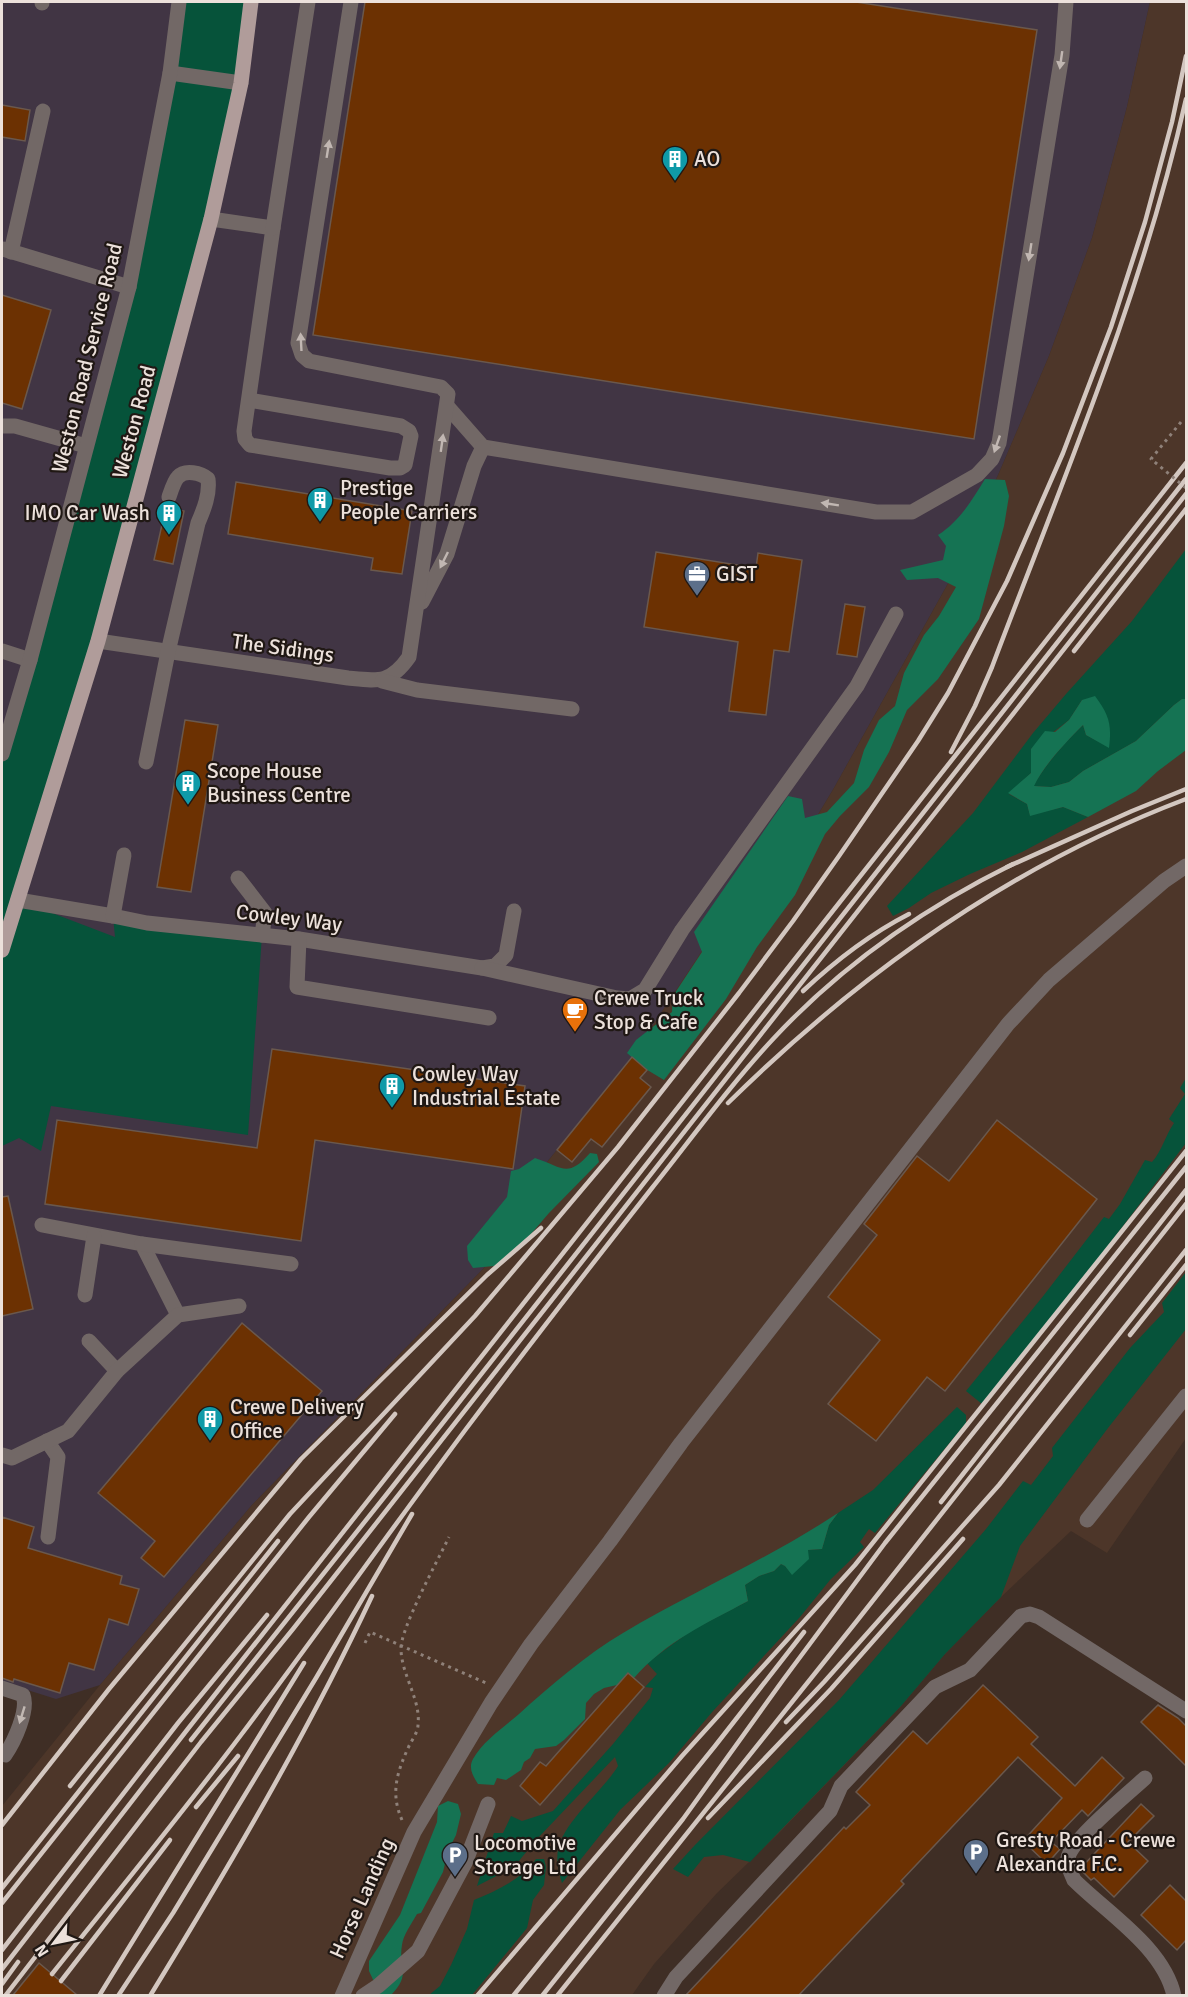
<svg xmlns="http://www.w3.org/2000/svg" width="1188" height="1997" font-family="Signika,sans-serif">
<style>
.industrial{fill:#413544}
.built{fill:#4d3629}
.green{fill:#06533a}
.forest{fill:#157353}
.building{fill:#6c3102;stroke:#6a584d;stroke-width:1.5}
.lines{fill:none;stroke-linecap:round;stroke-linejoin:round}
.path{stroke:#8f8179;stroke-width:3;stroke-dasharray:3 4.5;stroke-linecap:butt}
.minor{stroke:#726866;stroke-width:15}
.major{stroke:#b09c9a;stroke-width:15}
.rail{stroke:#d3c7c0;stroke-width:4.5}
.path-bridge{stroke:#8f8179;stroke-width:3;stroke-dasharray:3 4.5;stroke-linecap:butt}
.oneway{fill:#c1b7b2}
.labels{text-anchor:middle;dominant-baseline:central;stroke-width:4.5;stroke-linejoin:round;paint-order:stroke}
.poi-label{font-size:21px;fill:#ece1db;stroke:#201814;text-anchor:start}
.street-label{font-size:21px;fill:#ece1db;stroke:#201814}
</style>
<rect width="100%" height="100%" fill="#3f2e25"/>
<path class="industrial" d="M2,2H1150L1127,107L1092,238L1049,356L999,473L950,580L834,788L798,848L777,838L632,1057L472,1255L485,1267L252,1505L100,1685L56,1699L2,1682Z"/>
<path class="built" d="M1150,2H1186V1438L1107,1553L1071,1531L1001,1597L945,1654L901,1706L778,1834L717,1893L654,1964L632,1995H2V1806L100,1685L252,1505L485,1267L472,1255L632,1057L777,837L798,848L834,788L950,580L999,473L1049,356L1092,238L1127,107Z"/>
<g class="green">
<path d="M178,2H251L211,219L18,900L115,937L113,916L262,935L248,1135L51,1106L41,1151L19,1138L2,1146V754L129,287Z"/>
<path d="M1186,549V699H1182L1174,705L1136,741L1083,771L1069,782L1051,787L1033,786C1047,763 1064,743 1083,725L1086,735L1109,747L1082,700L1069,720L1031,749V773L1009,794L1027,804L1030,815L1063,807L1088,817L1022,852L970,874L931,893L909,908L893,916L887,906L973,813L1033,733L1066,694L1132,621Z"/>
<path d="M1186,1078V1143L1063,1305L982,1404L966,1391L1044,1295L1104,1217L1109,1219L1120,1204L1145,1160L1152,1162C1162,1151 1165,1136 1174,1123L1169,1119L1185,1094L1180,1088Z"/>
<path d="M1186,1272V1329L1108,1428L1020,1546L1001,1597L945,1654L901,1706L750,1862L723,1855L704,1857L688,1877L673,1869L695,1845L839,1700L986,1529L1023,1481L1031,1485L1053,1456L1052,1448L1130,1348L1164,1312L1162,1303Z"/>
<path d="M957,1407L966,1415V1423L875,1533L869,1529L860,1542L864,1547L830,1580L800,1617L713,1711L669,1763L620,1810L562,1883C559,1873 556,1860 558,1850C563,1822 603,1791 618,1766L615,1757L536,1840L514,1867L477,1886L494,1833H503L511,1816L522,1821L553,1811L613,1744L650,1698L653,1688L645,1687L657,1674L647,1663L692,1630L748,1601L745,1585L759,1576L774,1571L781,1564L785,1566L792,1574L808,1550L822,1549L829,1525L838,1513L873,1490Z"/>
<path d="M536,1859H544L546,1867L544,1885L533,1900L527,1928L472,1995H429L440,1986L451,1965L467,1929L474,1900C496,1891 522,1879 536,1859Z"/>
</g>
<g class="forest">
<path d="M985,479L1005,480L1009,496L1004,526L979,619L938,679L907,710L889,752L869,787L840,816L825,834L795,895L757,947L726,999L664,1080L644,1068L627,1053L636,1040L672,1012L673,996L702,952L694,932L788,796L802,799L805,818L827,812L854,783L864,750L879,720L895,706L904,673L924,635L939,616L956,587L938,578L907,580L900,570L943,560L946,546L938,535C960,521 972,500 985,479Z"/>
<path d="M1095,696C1109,715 1112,724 1109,748L1086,735L1083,725C1066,742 1044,765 1034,786L1051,787L1069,782L1083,771L1136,741L1174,705L1182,699H1186V750L1158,771L1136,791L1088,817L1063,807L1030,816L1027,804L1008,793L1031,773V749L1045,731L1055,732L1069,720L1082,700Z"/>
<path d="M590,1153L597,1154L599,1162L549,1213L518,1249L494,1266L473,1268L468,1260L467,1246L507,1197L511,1171L519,1169L535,1158C563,1167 567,1179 590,1153Z"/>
<path d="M838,1513L829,1525L822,1549L808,1550L809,1559L792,1575L785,1566L781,1564L774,1571L759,1576L745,1585L748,1601C707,1623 665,1642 634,1678L628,1673L617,1685L604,1688L594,1694L586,1703L585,1719L564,1740L556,1746L535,1749L530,1758L524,1762L521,1770L506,1780L497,1778L494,1785L478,1784C473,1776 468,1768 473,1759C483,1741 504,1727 519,1714C551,1685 586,1655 623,1633C694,1591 770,1558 838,1513Z"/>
<path d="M448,1801L458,1804L461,1814L456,1835L448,1851L443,1872L421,1913L417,1914C412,1923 403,1935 402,1945C398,1968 412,1974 391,1995L364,1996L376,1986L369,1971V1961L400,1915L437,1822L438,1806Z"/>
</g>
<g class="building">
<path d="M365,2H856L1037,30L974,439L313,335Z"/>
<path d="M2,105L30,110L25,141L2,137Z"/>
<path d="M2,295L51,310L22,409L2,403Z"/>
<path d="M236,482L412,511L402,574L371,570L373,558L228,534Z"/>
<path d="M166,507L184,511L173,564L154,560Z"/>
<path d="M656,552L756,568L758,553L802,560L789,652L774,650L766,715L729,711L738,642L644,627Z"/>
<path d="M845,604L865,607L857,657L837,654Z"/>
<path d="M185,720L218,725L191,892L157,887Z"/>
<path d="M272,1049L525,1086L513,1169L315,1140L301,1241L45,1204L57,1120L257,1148Z"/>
<path d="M632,1057L647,1070L640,1078L651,1087L602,1147L591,1139L572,1162L557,1150Z"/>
<path d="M997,1120L1097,1199L945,1391L927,1377L876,1441L828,1404L880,1340L828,1297L877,1235L864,1224L917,1156L949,1181Z"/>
<path d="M8,1196L33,1309L2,1316V1197Z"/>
<path d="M242,1323L322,1391L164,1577L141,1558L155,1541L98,1493Z"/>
<path d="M2,1517L34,1527L28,1548L122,1576L120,1584L139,1589L128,1625L109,1619L94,1670L69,1663L60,1693L14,1679L13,1682L2,1678Z"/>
<path d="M628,1673L644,1687L540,1805L520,1786L540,1762L546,1766Z"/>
<path d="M983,1685L1038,1737L1031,1744L1075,1786L1102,1757L1124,1778L1088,1816L1082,1810L1051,1842L1060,1849L1047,1864L1023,1841L1062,1798L1018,1757L901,1881L904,1884L799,1995H686L844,1827L846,1829L870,1805L856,1792L913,1731L927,1744Z"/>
<path d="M1158,1705L1178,1718L1186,1726V1766L1141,1722Z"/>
<path d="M1141,1804L1154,1816L1128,1842L1148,1861L1114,1897L1094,1878L1091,1880L1080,1869Z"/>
<path d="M1170,1885L1186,1901V1940L1177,1950L1141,1915Z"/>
<path d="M39,1963L77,1995H13Z"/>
</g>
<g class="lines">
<g class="path">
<path d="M365,1643L370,1632L486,1683"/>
<path d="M402,1820C390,1793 397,1772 409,1746C412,1740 418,1732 418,1725C421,1700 402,1676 401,1650C399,1631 439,1558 449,1537"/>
</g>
<g class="minor">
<path d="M42,3V2"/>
<path d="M170,73L241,83"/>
<path d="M211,219L273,228L244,431L245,439L250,445L390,468H400L405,465L411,436L409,431L401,426L249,400"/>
<path d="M273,228L308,2"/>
<path d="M3,249L129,287"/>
<path d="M11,252L43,111"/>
<path d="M447,406L483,447L876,512H912L977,475L992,459L999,443L1062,55L1066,2"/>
<path d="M2,426H15L86,446"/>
<path d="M422,602L447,554L474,466L483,447"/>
<path d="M98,641L348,678C378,681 390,684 409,657L448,394L441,387L309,361L302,355L298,343L351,2"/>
<path d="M2,651L30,660"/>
<path d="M382,681L417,690L572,709"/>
<path d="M2,754L30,660L129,287L170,73L179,2"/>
<path d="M146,762L168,652L198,523C204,509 210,494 208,479C201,473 185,469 178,477C174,481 171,491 169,497"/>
<path d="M238,878L265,913L262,935"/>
<path d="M18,900L113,916L147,923L299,939L482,968L495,966L506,955L514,911"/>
<path d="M113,916L124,855"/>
<path d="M299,939L297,987L489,1018"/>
<path d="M482,968L617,998L630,999L645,990L682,930L857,686L896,614"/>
<path d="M42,1225L142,1244L178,1315"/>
<path d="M142,1244L291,1264"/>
<path d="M85,1295L94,1236"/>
<path d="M89,1341L117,1371"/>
<path d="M47,1441L58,1457L48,1537"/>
<path d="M2,1455L12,1458L68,1431L117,1371L178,1315L239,1306"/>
<path d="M1087,1520L1186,1396"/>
<path d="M2,1688L23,1695C29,1710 14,1742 5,1755L2,1754"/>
<path d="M1145,1778C1130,1792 1070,1841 1068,1858C1067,1867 1071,1872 1074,1880C1107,1913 1164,1948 1174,1996"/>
<path d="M342,1996L414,1832L491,1703L531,1644L610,1541L681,1443L1008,1024L1049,980L1164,881L1186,866"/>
<path d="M363,1996L378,1986L418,1951L465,1863L488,1804"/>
<path d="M664,1996L676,1977L830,1811L841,1786L935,1687L970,1670L1021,1616L1030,1614L1039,1617L1186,1711"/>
</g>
<path class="major" d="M2,950L98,641L211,219L241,83L251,2"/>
<g class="rail">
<path d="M1074,651L1186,509"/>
<path d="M951,752L975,706L992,667C1063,479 1142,295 1186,99"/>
<path d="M1007,867L1132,811L1186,789"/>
<path d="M803,991C835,961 870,934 909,914"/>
<path d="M728,1103C860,973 1012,865 1186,799"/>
<path d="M1130,1335L1186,1265"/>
<path d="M941,1502L1186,1190"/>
<path d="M786,1722L824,1682L999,1485L1186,1250"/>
<path d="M191,1740L386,1495L1186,479"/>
<path d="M70,1786L290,1514L475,1316L618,1147L739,993L793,921L839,856L918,741L948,693L1007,581L1063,453L1111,327L1145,222L1172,122L1186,56"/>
<path d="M196,1807L238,1756"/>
<path d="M708,1818L831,1689L963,1539"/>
<path d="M2,1825L109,1689L301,1459L487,1275L541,1228"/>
<path d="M2,1888L278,1541"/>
<path d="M2,1903L309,1517L395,1414"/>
<path d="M2,1950L178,1723L267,1615"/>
<path d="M2,1969L187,1730L1186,463"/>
<path d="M52,1974C115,1895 180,1816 241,1735C317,1634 390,1531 466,1429C527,1348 589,1268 652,1188C692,1138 730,1085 774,1038C842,965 924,908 1013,864"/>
<path d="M61,1981L170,1840"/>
<path d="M2,1984L18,1962"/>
<path d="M5,1996L201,1742L293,1629L1186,494"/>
<path d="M99,1996L304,1663"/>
<path d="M118,1996L173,1913L316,1678L412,1514"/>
<path d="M150,1996C230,1865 307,1734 372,1596"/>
<path d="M477,1996L682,1756L855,1565L1186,1151"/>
<path d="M513,1996L715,1746L804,1632"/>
<path d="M542,1996L683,1819L783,1680L885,1543L1186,1167"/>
<path d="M557,1996L856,1622L1186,1204"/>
</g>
<path class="path-bridge" d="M1181,422L1151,459L1186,488"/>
</g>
<defs><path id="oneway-solid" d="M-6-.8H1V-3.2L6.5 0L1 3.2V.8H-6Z" transform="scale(1.5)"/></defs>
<g class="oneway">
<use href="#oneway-solid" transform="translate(1061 60) rotate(98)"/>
<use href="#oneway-solid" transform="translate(328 149) rotate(-81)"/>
<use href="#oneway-solid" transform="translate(1030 252) rotate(99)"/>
<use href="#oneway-solid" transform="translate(301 342) rotate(-93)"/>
<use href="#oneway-solid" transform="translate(442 443) rotate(-82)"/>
<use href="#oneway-solid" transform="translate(997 444) rotate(109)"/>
<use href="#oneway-solid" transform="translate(830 504) rotate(-171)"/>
<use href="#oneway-solid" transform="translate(444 560) rotate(116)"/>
<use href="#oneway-solid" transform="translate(22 1715) rotate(107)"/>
</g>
<defs>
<g id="building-pin" transform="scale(1.35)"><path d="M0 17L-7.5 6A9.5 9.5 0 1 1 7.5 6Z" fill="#0f9aa8" stroke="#201814"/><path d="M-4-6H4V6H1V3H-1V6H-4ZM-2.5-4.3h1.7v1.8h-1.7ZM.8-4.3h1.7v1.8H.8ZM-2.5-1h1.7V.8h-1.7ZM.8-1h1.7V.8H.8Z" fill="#fff"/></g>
<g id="office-pin" transform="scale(1.35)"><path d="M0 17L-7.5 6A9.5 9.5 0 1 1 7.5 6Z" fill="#5c6f8a" stroke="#201814"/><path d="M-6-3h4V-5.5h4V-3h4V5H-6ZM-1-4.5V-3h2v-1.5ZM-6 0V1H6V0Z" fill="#fff"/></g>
<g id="cafe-pin" transform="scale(1.35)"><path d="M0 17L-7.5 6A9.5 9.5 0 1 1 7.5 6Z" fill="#e8710a" stroke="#201814"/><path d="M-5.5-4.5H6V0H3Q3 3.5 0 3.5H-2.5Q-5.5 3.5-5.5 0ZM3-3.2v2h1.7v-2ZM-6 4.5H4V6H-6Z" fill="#fff"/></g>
<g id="parking-pin" transform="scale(1.35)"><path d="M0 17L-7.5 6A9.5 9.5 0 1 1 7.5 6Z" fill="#5c6f8a" stroke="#201814"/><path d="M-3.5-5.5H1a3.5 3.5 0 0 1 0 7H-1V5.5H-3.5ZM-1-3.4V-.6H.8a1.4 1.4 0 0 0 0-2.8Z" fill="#fff"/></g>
</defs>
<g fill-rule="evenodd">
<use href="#building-pin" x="675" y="159"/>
<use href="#building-pin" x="320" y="500"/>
<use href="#building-pin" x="169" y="513"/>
<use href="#office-pin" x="697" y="574"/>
<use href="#building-pin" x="188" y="783"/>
<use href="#cafe-pin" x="575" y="1010"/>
<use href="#building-pin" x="392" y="1086"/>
<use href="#building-pin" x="210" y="1419"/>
<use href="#parking-pin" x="976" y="1852"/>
<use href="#parking-pin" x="455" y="1855"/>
</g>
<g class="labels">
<g class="poi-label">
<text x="694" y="159">AO</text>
<text x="340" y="488">Prestige<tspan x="340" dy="24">People Carriers</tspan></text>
<text x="150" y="513" text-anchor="end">IMO Car Wash</text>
<text x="716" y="574">GIST</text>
<text x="207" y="771">Scope House<tspan x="207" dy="24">Business Centre</tspan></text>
<text x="594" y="998">Crewe Truck<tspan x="594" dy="24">Stop &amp; Cafe</tspan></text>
<text x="412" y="1074">Cowley Way<tspan x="412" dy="24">Industrial Estate</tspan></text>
<text x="230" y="1407">Crewe Delivery<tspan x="230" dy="24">Office</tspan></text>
<text x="996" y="1840">Gresty Road - Crewe<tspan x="996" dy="24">Alexandra F.C.</tspan></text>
<text x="474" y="1843">Locomotive<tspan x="474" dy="24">Storage Ltd</tspan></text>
</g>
<g class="street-label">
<text transform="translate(87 358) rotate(-76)">Weston Road Service Road</text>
<text transform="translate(134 422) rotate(-75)">Weston Road</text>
<text transform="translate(283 648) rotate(8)">The Sidings</text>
<text transform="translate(289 918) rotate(7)">Cowley Way</text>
<text transform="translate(362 1898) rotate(-66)">Horse Landing</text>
</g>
</g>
<rect width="1188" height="1997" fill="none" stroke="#ece1db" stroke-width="6"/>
<g transform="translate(54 1943) rotate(238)" stroke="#201814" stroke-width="4.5" paint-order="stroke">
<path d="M0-4.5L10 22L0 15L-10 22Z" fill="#ece1db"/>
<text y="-9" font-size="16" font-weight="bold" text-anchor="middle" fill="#ece1db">N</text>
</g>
</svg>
